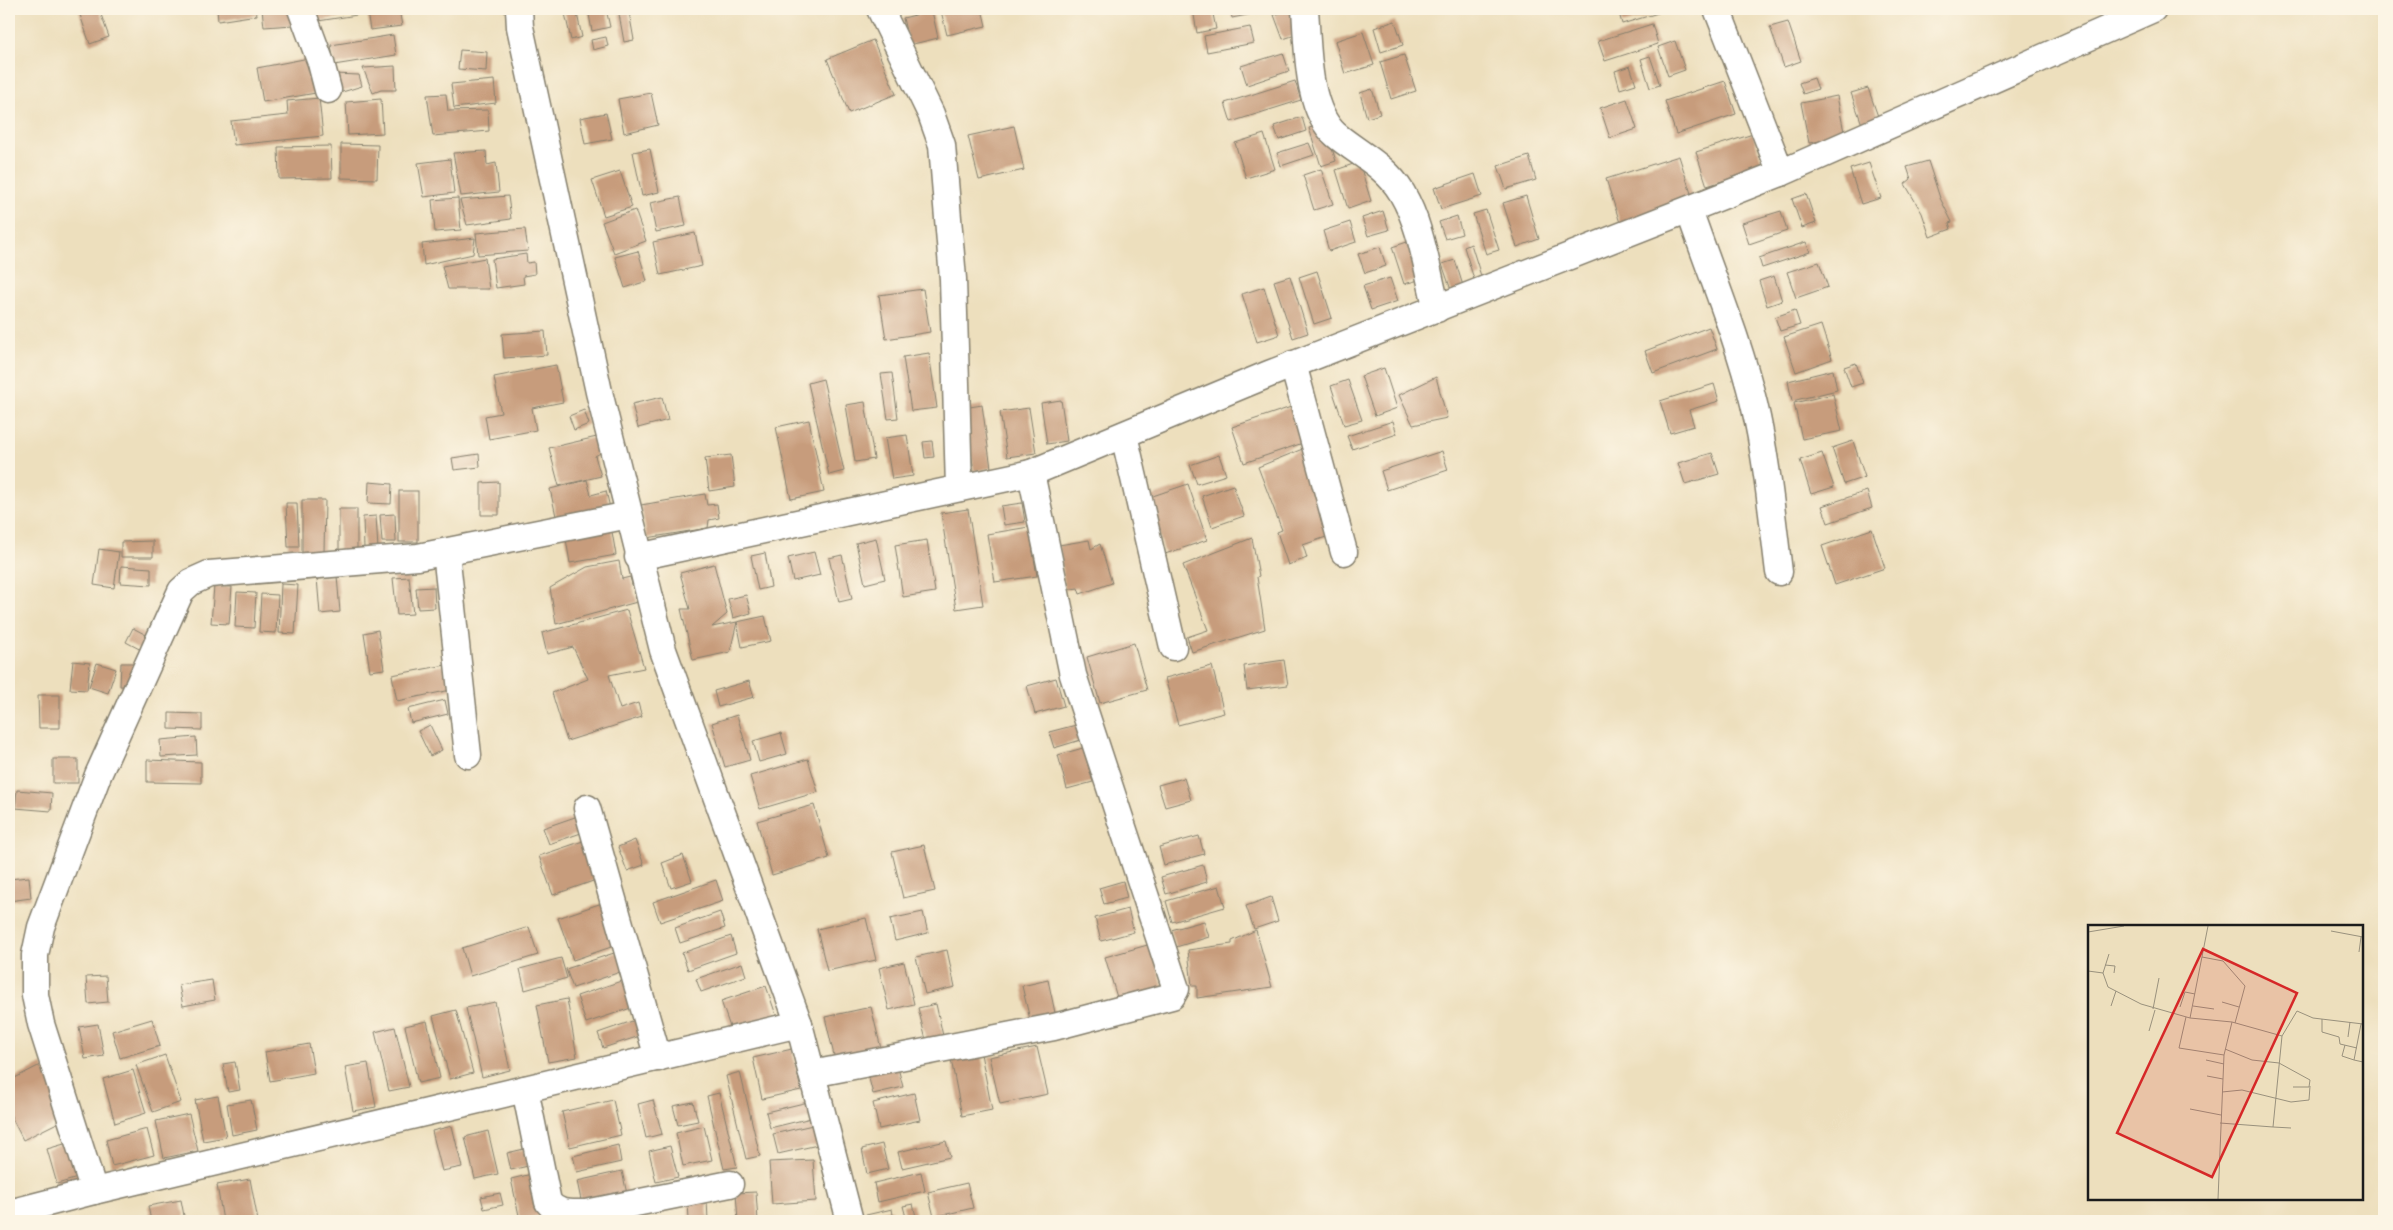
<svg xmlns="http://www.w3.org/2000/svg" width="2393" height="1230" font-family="'EB Garamond',serif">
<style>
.building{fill:#c79c7b}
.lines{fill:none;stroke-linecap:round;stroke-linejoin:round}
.minor-casing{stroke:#847e6c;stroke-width:29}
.minor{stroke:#fff;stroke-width:26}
.inset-road{fill:none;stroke:#99917d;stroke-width:1}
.view{fill:#d62828;fill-opacity:0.15;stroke:#d62828;stroke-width:2.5}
.inset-edge{fill:none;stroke:#1c1c1c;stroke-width:2.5}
</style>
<rect width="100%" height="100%" fill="#fcf5e5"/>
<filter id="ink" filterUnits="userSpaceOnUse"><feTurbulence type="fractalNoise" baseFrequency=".02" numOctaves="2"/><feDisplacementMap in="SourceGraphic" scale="10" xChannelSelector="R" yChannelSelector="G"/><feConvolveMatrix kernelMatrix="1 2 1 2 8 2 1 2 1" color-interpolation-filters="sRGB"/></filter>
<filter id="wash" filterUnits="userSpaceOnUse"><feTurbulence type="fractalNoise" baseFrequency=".0096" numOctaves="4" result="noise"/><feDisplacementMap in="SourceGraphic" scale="20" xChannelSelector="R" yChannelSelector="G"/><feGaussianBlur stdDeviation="1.12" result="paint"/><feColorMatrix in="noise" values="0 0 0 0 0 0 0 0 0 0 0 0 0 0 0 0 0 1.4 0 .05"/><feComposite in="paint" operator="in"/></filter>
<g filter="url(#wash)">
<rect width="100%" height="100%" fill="#eddfbd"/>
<g id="blocks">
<g class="building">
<path d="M78,9H99L109,37L90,44Z"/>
<path d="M217,9H256L257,15L218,21Z"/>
<path d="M262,9H291L293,25L264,27Z"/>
<path d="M316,9H356L357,15L318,21Z"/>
<path d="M388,9H399L402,26L370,30L367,12Z"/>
<path d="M564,9H576L582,37L571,40Z"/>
<path d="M588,9H606L610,27L592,31Z"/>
<path d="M950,9H982L986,26L947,35L941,11Z"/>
<path d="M1193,9H1212L1216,29L1197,33Z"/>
<path d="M1230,9H1257V13L1232,18Z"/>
<path d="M1293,9L1305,32L1283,39L1274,15Z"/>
<path d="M1618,9H1671L1622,24Z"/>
<path d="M932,11L938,38L909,45L903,18Z"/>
<path d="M629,12L634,40L624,42L619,14Z"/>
<path d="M1395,21L1403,45L1381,52L1374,28Z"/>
<path d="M1788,22L1801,61L1784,67L1770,27Z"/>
<path d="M1652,24L1658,44L1605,61L1598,41Z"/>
<path d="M1250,27L1254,43L1207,52L1204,36Z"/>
<path d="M1363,32L1374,65L1345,74L1335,41Z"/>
<path d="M393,35L396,55L334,65L331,45Z"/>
<path d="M606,37L608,46L593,50L591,40Z"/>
<path d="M873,40L896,94L849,113L827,59Z"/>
<path d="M1675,41L1685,70L1668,76L1658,47Z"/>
<path d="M460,50L487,52L486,71L458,69Z"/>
<path d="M1283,53L1289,71L1247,85L1241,66Z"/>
<path d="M1404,55L1416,91L1391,99L1380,62Z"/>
<path d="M1650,56L1660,85L1650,88L1641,59Z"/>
<path d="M309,58L316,93L263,102L257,68Z"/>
<path d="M395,66L396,90H381L373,93L363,68Z"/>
<path d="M1630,66L1636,84L1620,89L1615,71Z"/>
<path d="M334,74L359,75L362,86L339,93Z"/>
<path d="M1814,78L1818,89L1803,94L1799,83Z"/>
<path d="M494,80L496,103L454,108L451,84Z"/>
<path d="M1295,81L1301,100L1231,122L1225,103Z"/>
<path d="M1725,81L1736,114L1676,134L1665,101Z"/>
<path d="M1868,88L1881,125L1864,130L1851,93Z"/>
<path d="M1372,89L1380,114L1367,118L1360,93Z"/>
<path d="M651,93L658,125L624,133L618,99Z"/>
<path d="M446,94L448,111L488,110L489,131L433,136L427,95Z"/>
<path d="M1837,96L1845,137L1809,143L1801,103Z"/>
<path d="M319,98L323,136L234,145L231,121L288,115L287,101Z"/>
<path d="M381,99L383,133L348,135L346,102Z"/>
<path d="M1627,99L1637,129L1610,138L1600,108Z"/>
<path d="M606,113L612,139L585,144L580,118Z"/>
<path d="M1302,117L1306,131L1279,140L1274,126Z"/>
<path d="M1324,124L1336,161L1321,166L1309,128Z"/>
<path d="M1014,126L1024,170L979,180L968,136Z"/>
<path d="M1264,134L1275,169L1246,178L1235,143Z"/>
<path d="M1753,134L1764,168L1707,186L1696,152Z"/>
<path d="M1309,143L1314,155L1281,166L1277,153Z"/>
<path d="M341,144L378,145L377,179L341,178Z"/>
<path d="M331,146L332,178L279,179L278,147Z"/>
<path d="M650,149L659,192L642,196L633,152Z"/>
<path d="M486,151L487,165L496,163L499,192L461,196L453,153Z"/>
<path d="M1529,156L1536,180L1506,189L1498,166Z"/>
<path d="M1679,156L1694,203L1621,226L1606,179Z"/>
<path d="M450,159L454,193L424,197L418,163Z"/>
<path d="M1928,161L1940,198L1952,222L1949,223L1951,229L1930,237L1922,213L1905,184L1911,179L1907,167Z"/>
<path d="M1359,162L1371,201L1348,209L1336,170Z"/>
<path d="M1869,163L1881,198L1861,204L1850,169Z"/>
<path d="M1321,169L1333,204L1314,210L1303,175Z"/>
<path d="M620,171L632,207L604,216L592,180Z"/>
<path d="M1475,174L1482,196L1441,209L1434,188Z"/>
<path d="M1806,194L1816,223L1802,228L1792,199Z"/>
<path d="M508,196L511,219L467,225L460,200Z"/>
<path d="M1526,196L1539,239L1517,247L1503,203Z"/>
<path d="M680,197L686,226L656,232L650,203Z"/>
<path d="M458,198L461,230L435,232L432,200Z"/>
<path d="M635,210L646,241L614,253L602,222Z"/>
<path d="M1486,210L1499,250L1486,254L1473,214Z"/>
<path d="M1383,211L1389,230L1368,236L1362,218Z"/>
<path d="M1781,211L1787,231L1749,244L1742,223Z"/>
<path d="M1457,216L1462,234L1445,239L1439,222Z"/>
<path d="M1350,222L1356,242L1329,251L1323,231Z"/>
<path d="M525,229L528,251L478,255L476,233Z"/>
<path d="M695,233L702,266L660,275L653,242Z"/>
<path d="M475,238L473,254L424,265L422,244Z"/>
<path d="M1407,242L1419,280L1404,284L1392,247Z"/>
<path d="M1806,242L1810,252L1762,268L1759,258Z"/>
<path d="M1471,244L1481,276L1474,279L1464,247Z"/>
<path d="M1380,247L1386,266L1365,273L1358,254Z"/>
<path d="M638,251L647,281L625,288L615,257Z"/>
<path d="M526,254L527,263L534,262L535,274L523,276L524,284L496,288L492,259Z"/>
<path d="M485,258L489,289H448L442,266Z"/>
<path d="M1455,260L1464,289L1452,293L1442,264Z"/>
<path d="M1819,262L1828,287L1796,298L1787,272Z"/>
<path d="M1317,271L1332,318L1314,324L1299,277Z"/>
<path d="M1290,276L1308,333L1293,338L1274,281Z"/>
<path d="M1774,276L1782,301L1767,306L1759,281Z"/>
<path d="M1390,278L1398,301L1371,310L1363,286Z"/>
<path d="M1264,287L1279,335L1257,342L1242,294Z"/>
<path d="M923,289L930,332L886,339L879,295Z"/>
<path d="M1795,310L1800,325L1780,331L1775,317Z"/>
<path d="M1821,325L1832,359L1796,372L1784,337Z"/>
<path d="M1709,327L1717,349L1653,373L1645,351Z"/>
<path d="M545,331L547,355L504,358L502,334Z"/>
<path d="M929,353L937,408L911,411L903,357Z"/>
<path d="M1856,363L1863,383L1851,387L1844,367Z"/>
<path d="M556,365L563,402L532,408L536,430L489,439L485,416L501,413L494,377Z"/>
<path d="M1384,368L1397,408L1375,416L1361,376Z"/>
<path d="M1833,370L1837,390L1792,401L1788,381Z"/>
<path d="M892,373L898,418L888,419L881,374Z"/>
<path d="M1436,377L1447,418L1413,425L1399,395Z"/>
<path d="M823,379L844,471L829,475L808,383Z"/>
<path d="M1348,380L1362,420L1344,425L1331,386Z"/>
<path d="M1714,384L1719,401L1689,410L1694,426L1670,433L1660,401Z"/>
<path d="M1833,394L1842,431L1802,439L1794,403Z"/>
<path d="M662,397L668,420L638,428L632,404Z"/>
<path d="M1061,400L1067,441L1047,444L1041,403Z"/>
<path d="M865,402L874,459L855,462L846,405Z"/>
<path d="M982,405L991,468L974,471L964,408Z"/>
<path d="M1294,406L1306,442L1244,463L1232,427Z"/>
<path d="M1029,408L1036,453L1007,457L1000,412Z"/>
<path d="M584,410L589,424L574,430L569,416Z"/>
<path d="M809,420L824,492L791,499L776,427Z"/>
<path d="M1393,421L1397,434L1352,449L1347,436Z"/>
<path d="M907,435L913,476L892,479L885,438Z"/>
<path d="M601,436L604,451L595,456L601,476L559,486L549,448Z"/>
<path d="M932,441L934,457L925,458L923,442Z"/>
<path d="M1853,441L1865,477L1844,484L1832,448Z"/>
<path d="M1305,448L1329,536L1303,545L1307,558L1288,565L1277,532L1282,530L1258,467Z"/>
<path d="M1442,451L1448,470L1387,490L1381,471Z"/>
<path d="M1712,453L1719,474L1685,484L1678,463Z"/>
<path d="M1822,453L1834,487L1811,494L1800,460Z"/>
<path d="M479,454L480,467L454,470L452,458Z"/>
<path d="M731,455L735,487L709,491L705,458Z"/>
<path d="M1219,455L1226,475L1197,484L1190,465Z"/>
<path d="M587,480L591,495L606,491L611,512L558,525L550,489Z"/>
<path d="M369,482L392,484L391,504L368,503Z"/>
<path d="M499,482V515H481V483Z"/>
<path d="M1188,484L1207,540L1165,554L1147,498Z"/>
<path d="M1233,485L1244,516L1212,527L1202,496Z"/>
<rect x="399" y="491" width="19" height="51"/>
<path d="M1867,491L1872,508L1828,523L1822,506Z"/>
<path d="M705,494L707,505L717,504L719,518L709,520L708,528L647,538L641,505Z"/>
<path d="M302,500H325L324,553H302Z"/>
<path d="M286,503H297L299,547H288Z"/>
<path d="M1022,503L1025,522L1004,525L1001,506Z"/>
<rect x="339" y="509" width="18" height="43"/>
<path d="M968,509L983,605L956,609L941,513Z"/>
<path d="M395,514L396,542H382L380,515Z"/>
<path d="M376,516L378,549H364L363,517Z"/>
<path d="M611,526L616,555L570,563L565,533Z"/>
<path d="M1029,527L1037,576L995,582L987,534Z"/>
<path d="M1872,529L1885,568L1835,585L1822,546Z"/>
<path d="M876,538L885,579L865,584L856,543Z"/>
<path d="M1252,538L1259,576L1257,577L1265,629L1192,652L1187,637L1208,630L1183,565Z"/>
<path d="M927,540L935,592L903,597L895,545Z"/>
<path d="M1089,540L1091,549L1100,544L1112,583L1080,594L1078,588L1065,590L1059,545Z"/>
<path d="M153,541V557H121V542Z"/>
<path d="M99,549L119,552L114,588L94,585Z"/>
<path d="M814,552L820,575L793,581L788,558Z"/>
<path d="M765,553L771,587L758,590L751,556Z"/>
<path d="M842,555L852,599L839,602L829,558Z"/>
<path d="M619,561L622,579L630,577L637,602L556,624L550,588L587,567Z"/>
<path d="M714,564L727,614L712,627L737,622L730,652L693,660L681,609H690L680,573Z"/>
<path d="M121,566L151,568V585L120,583Z"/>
<path d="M337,576L340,612L320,614L317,578Z"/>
<path d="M409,577L413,614L397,615L393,578Z"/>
<path d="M281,584L298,585L295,634L279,633Z"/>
<path d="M214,586L232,587L229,624L211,623Z"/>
<path d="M434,587L435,608L418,609L416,588Z"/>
<path d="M237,592L256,593L254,628L235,627Z"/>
<path d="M261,594L278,595L276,633L259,632Z"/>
<path d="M746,595L751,613L733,618L728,599Z"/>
<path d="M627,610L644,668L609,675L620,709L638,703L642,717L567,741L552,693L588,679L573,647L547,654L542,633Z"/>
<path d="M765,616L771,641L742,647L737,622Z"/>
<path d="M133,628L150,637L143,651L126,642Z"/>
<path d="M378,630L384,669L370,671L364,633Z"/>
<path d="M1134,643L1147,690L1100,703L1087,657Z"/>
<path d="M1284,660L1288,685L1247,690L1244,666Z"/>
<path d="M73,661L90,663L87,690L70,689Z"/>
<path d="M97,663L116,669L108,693L89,687Z"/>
<path d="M121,663H134L132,687L120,686Z"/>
<path d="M446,665L451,690L397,701L392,675Z"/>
<path d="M1212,666L1224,713L1178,725L1165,678Z"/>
<path d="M1056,678L1064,706L1035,714L1027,686Z"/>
<path d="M749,681L754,697L718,707L714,691Z"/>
<path d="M38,695H60V728H39Z"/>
<path d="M445,700L448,714L411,723L408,709Z"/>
<path d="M169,713L202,714V730L169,729Z"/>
<path d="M737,715L750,760L725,767L712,723Z"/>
<path d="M1080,724L1084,739L1054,748L1049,732Z"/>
<path d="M430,725L442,750L430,756L418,731Z"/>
<path d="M781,733L787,754L759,762L753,741Z"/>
<path d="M196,737L197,755L161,757L160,740Z"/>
<path d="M1083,748L1093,782L1067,789L1058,755Z"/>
<rect x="53" y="759" width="25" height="24"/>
<path d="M808,759L818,792L760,809L750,776Z"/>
<path d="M147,760L201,762V783L147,782Z"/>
<path d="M1184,778L1191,800L1165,807L1158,785Z"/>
<path d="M17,790L52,793L51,811L15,808Z"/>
<path d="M814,805L829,858L772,875L757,821Z"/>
<path d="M578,816L584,832L549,844L543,828Z"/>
<path d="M1199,836L1204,854L1164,865L1159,847Z"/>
<path d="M635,840L644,865L627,871L618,847Z"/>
<path d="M583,841L596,880L553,895L539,856Z"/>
<path d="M924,845L935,891L903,898L892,852Z"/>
<path d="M683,855L692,881L671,888L662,863Z"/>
<path d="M1203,865L1207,882L1166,894L1161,877Z"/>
<path d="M29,877L31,898L9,901V879Z"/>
<path d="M716,880L723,901L660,922L653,902Z"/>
<path d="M1123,881L1127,898L1104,904L1099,888Z"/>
<path d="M1219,886L1225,907L1172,922L1166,901Z"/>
<path d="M1271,897L1278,921L1254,929L1246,906Z"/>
<path d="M608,901L623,943L573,960L558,918Z"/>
<path d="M1128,909L1134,932L1101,941L1095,918Z"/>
<path d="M720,912L725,928L680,943L675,928Z"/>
<path d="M923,912L928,933L895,941L890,919Z"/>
<path d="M866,918L876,960L827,971L817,929Z"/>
<path d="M1204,921L1209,937L1176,947L1171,930Z"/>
<path d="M529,927L538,955L470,976L462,948Z"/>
<path d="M1256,930L1272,987L1197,998V986H1192L1188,950L1232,944V941Z"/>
<path d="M731,936L736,953L688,970L682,953Z"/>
<path d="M1151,944L1166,998L1121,1011L1105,957Z"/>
<path d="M626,949L632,968L573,988L566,969Z"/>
<path d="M947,950L955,987L925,994L916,957Z"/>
<path d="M561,958L567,978L525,990L520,969Z"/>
<path d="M904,962L914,1004L889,1010L879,968Z"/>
<path d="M742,963L746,976L701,992L696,979Z"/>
<path d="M106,976L108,1002L88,1004L86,977Z"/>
<path d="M630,978L640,1005L586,1023L577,996Z"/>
<path d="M212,980L215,1000L183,1006L179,985Z"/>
<path d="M1048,980L1057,1022L1032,1028L1022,986Z"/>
<path d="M766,986L776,1015L731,1030L721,1001Z"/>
<path d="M567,999L577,1057L548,1062L537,1005Z"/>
<path d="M495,1002L510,1070L482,1077L466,1008Z"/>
<path d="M936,1004L943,1036L926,1040L918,1008Z"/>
<path d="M871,1007L883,1057L837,1068L825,1017Z"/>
<path d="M456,1010L473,1073L450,1079L433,1016Z"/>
<path d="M641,1018L646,1034L603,1048L598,1033Z"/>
<path d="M152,1019L160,1046L120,1058L112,1031Z"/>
<path d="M427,1021L440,1078L418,1083L405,1026Z"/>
<path d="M98,1024L104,1056L85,1059L79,1027Z"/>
<path d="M395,1027L409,1087L389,1091L375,1032Z"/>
<path d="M309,1044L314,1073L270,1081L265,1052Z"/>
<path d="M1037,1047L1048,1094L1000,1104L989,1057Z"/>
<path d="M792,1049L801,1090L762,1099L753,1058Z"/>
<path d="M981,1054L992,1110L962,1116L951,1059Z"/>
<path d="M165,1055L181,1102L153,1112L136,1065Z"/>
<path d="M235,1062L240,1090L228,1092L223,1064Z"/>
<path d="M368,1063L376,1107L353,1111L345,1067Z"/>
<path d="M42,1064L69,1117L23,1140L9,1112V1081Z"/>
<path d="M897,1064L903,1087L873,1094L867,1071Z"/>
<path d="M133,1070L146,1113L115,1123L103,1079Z"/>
<path d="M740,1072L760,1156L746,1159L726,1076Z"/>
<path d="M719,1093L737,1167L724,1169L707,1096Z"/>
<path d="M914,1093L920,1120L879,1129L873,1103Z"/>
<path d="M218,1096L226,1137L203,1141L195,1100Z"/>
<path d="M251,1100L257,1130L232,1135L227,1104Z"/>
<path d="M613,1100L621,1135L570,1147L562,1112Z"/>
<path d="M653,1100L662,1134L646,1138L638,1104Z"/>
<path d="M693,1102L698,1121L678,1125L673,1106Z"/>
<path d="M808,1102L811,1118L770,1128L766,1112Z"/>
<path d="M189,1114L198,1151L164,1158L156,1121Z"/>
<path d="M817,1124L822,1144L778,1154L773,1134Z"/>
<path d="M452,1126L462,1167L442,1171L432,1131Z"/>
<path d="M704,1126L712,1160L683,1166L676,1133Z"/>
<path d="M147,1129L154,1155L112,1166L106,1140Z"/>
<path d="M488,1131L498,1174L475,1179L465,1137Z"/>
<path d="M78,1140L88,1175L57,1184L47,1149Z"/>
<path d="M946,1141L950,1157L902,1168L898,1152Z"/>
<path d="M882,1144L888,1169L867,1174L862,1149Z"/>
<path d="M618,1145L621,1162L577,1172L573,1156Z"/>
<path d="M670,1146L678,1177L656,1182L649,1151Z"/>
<path d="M524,1149L528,1166L511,1170L507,1153Z"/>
<path d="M813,1160L816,1201L772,1204L769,1162Z"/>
<path d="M622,1171L627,1194L582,1205L577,1181Z"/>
<path d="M540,1172L550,1213L520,1220L511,1179Z"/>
<path d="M921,1172L925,1191L878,1202L874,1183Z"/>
<path d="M250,1179L258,1221H223L217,1185Z"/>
<path d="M967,1183L973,1208L934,1217L928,1192Z"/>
<path d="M756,1192L758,1221H738L736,1193Z"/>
<path d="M500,1193L503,1205L484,1209L481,1197Z"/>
<path d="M707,1199L708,1221H689L688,1200Z"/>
<path d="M181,1200L185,1221H151L148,1206Z"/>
<path d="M913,1204L917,1221H907L903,1206Z"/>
<path d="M892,1209L894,1221H863L862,1216Z"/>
</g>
</g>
</g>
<g filter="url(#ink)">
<use href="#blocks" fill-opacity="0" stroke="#847e6c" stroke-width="1"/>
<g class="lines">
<g class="minor-casing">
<g id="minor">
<path d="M301,9L321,63L328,90"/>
<path d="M880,9L931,114L942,145L953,279L959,488"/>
<path d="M1305,9C1308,46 1306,109 1336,135C1359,154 1386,166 1402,193C1422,227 1427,271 1437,309"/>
<path d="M1717,9L1781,173"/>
<path d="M1689,210C1711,274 1738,338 1754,404C1767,459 1772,516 1779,572"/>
<path d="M1293,364L1344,552"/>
<path d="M1124,435L1173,647"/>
<path d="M446,552L468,755"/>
<path d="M638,557L1031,473L1269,374L1781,173L2153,9"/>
<path d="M587,808L658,1058"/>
<path d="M799,1024L850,1221"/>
<path d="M812,1074L1054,1027L1172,996L1176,989L1073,675L1031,473"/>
<path d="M525,1089L548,1202C558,1215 570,1213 586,1213L730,1184"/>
<path d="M94,1191L41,1024L35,995V955L41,927L98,775L181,591L191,582L209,574L418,557L629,515"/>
<path d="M9,1213L94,1191L799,1024L663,650L599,392L520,27L519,9"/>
</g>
</g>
<use href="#minor" class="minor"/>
</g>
</g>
<g transform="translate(2088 925)">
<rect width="275" height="275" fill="#eddfbd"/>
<path class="inset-road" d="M120,1L102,93L144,97L194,111L209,86L225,93L275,99M243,6L275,12M0,7L36,1M271,27L273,12M114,32L135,36L157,61L147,98M17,40L27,41L26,48M0,46L15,48L20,62L53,79L102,93M15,48L21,29M134,77L151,82M23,81L28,66M105,81L126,84M92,82L97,67L107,69M65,84L71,53M98,92L91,123L136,130M234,94V107L251,112L252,119L269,123M273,99L266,135L275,137M61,106L67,85M260,112L262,97M257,120L254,131L266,135M137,124L164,135L191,138L222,155L221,162H205M118,135L136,139M119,151L135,154M134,167L154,165L203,177L221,175L222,161M102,184L133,190M132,198L185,202L194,111M185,202L203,203M130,274L136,130L144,97"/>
<path class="view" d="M115,24L209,68L124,252L29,208Z"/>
<rect width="275" height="275" class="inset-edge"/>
</g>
<rect width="2393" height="1230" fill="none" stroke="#fcf5e5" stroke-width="30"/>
</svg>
